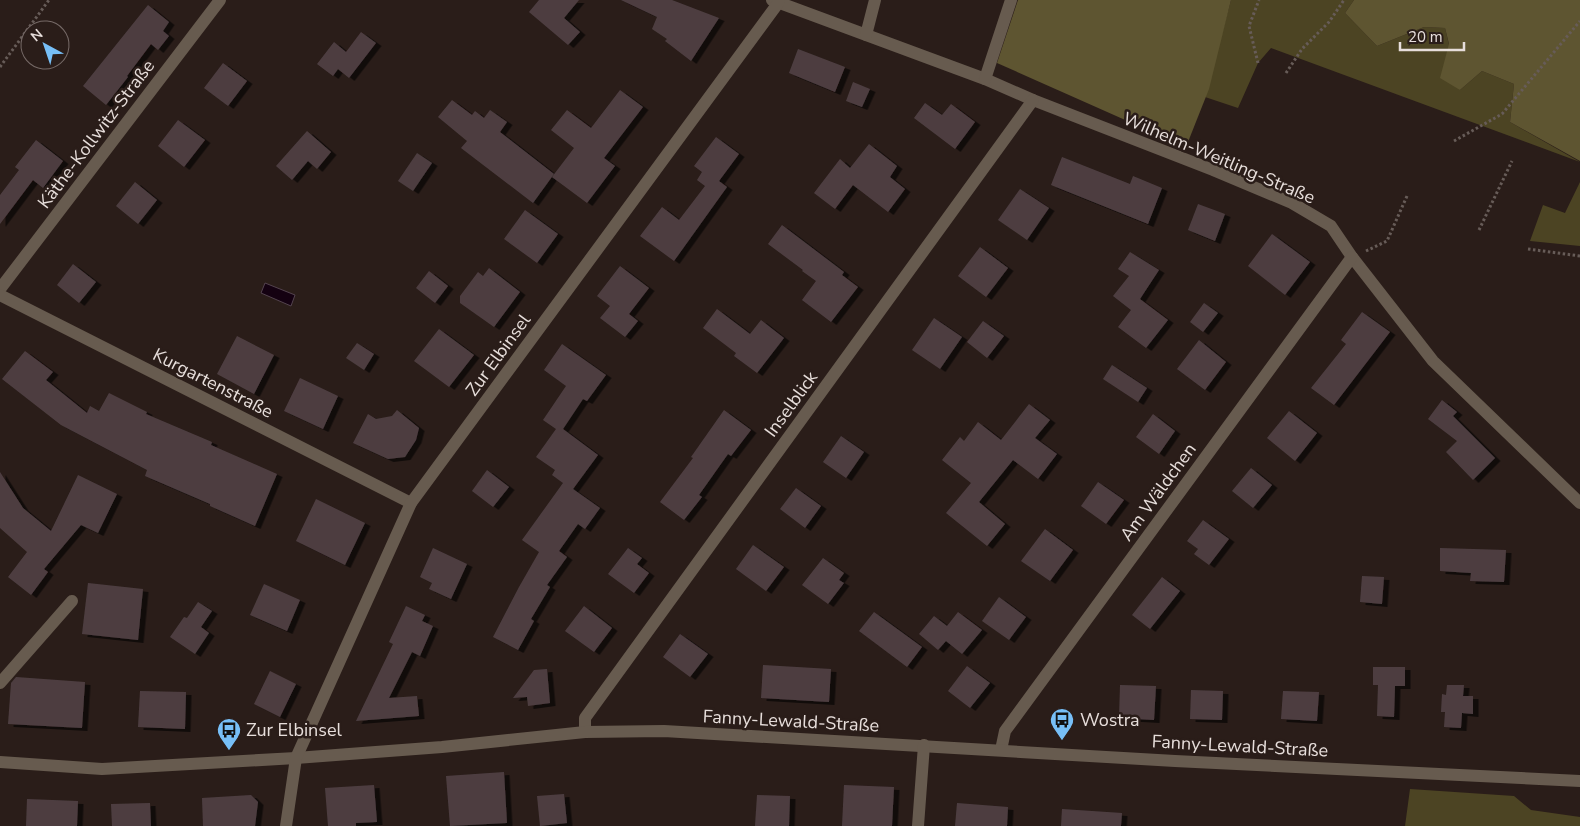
<svg xmlns="http://www.w3.org/2000/svg" width="1580" height="826" font-family="'Nunito Sans',sans-serif">
<style>
.green{fill:#4c4423}
.forest{fill:#5e5531}
.water{fill:#140111;stroke:#53434e}
.building{fill:#4d3e41;filter:url(#shadow)}
.lines{fill:none;stroke-linecap:round;stroke-linejoin:round}
.path{stroke:#675c58;stroke-width:3;stroke-dasharray:2.5 2.5;stroke-linecap:butt}
.minor{stroke:#675b4f;stroke-width:12}
.labels{text-anchor:middle;dominant-baseline:central;stroke-width:5;stroke-linejoin:round;paint-order:stroke}
.street-label{font-size:18px;fill:#e7dedb;stroke:#2a1d19}
.poi-label{font-size:18px;fill:#e7dedb;stroke:#2a1d19;text-anchor:start}
</style>
<defs>
<filter id="shadow"><feDropShadow dx="5.5" dy="3" stdDeviation="0" flood-color="#0009"/></filter>
</defs>
<rect width="100%" height="100%" fill="#2a1d19"/>
<g class="green">
<path d="M1231,0H1354L1345,13L1377,46L1424,27L1445,28L1460,90L1482,71L1514,84L1510,122L1580,162L1271,48L1258,63L1238,108L1205,97Z"/>
<path d="M1580,182V246L1530,241L1543,205L1565,213Z"/>
<path d="M1410,789L1514,796L1531,810L1580,817V826H1405Z"/>
</g>
<g class="forest">
<path d="M1018,0H1231L1209,89L1186,147L997,63Z"/>
<path d="M1354,0H1580V161L1510,122L1514,84L1482,71L1460,90L1440,78L1449,44L1445,28L1424,27L1377,46L1345,13Z"/>
</g>
<path class="water" d="M265,283L295,295L291,306L261,293Z"/>
<g class="building">
<path d="M539,0H579L564,18L580,32L568,45L529,12Z"/>
<path d="M621,0H672L719,18L691,61L665,41L667,39L652,29L657,17Z"/>
<path d="M148,5L169,22L163,31L169,36L158,50L151,44L127,76L128,77L106,105L83,86Z"/>
<path d="M361,32L376,43L349,78L338,69L333,76L317,64L334,42L346,52Z"/>
<path d="M798,49L845,67L835,92L789,73Z"/>
<path d="M223,63L247,81L228,106L204,88Z"/>
<path d="M853,82L870,89L862,107L846,101Z"/>
<path d="M620,90L643,107L604,158L615,166L587,203L552,177L574,148L551,130L567,110L591,128Z"/>
<path d="M452,100L472,115L475,111L484,118L490,110L507,122L500,132L554,174L533,203L461,148L467,141L438,117Z"/>
<path d="M925,103L942,115L951,104L975,122L955,149L914,118Z"/>
<path d="M178,120L205,140L184,167L158,146Z"/>
<path d="M307,131L331,152L317,169L308,161L292,180L276,166Z"/>
<path d="M716,137L739,154L719,181L727,187L674,261L640,236L662,207L679,220L705,186L697,180L702,172L694,166Z"/>
<path d="M36,140L63,161L43,188L33,180L0,224V195L19,170L15,167Z"/>
<path d="M869,144L897,166L890,177L905,189L888,212L853,185L835,209L814,193L840,159L850,168Z"/>
<path d="M417,153L432,163L413,191L398,181Z"/>
<path d="M1062,157L1130,184L1133,176L1162,188L1148,224L1051,185Z"/>
<path d="M135,182L157,200L138,224L116,206Z"/>
<path d="M1020,189L1049,208L1027,240L998,220Z"/>
<path d="M1198,204L1225,214L1215,241L1188,230Z"/>
<path d="M525,210L558,234L537,263L504,239Z"/>
<path d="M782,225L844,272L842,275L858,287L831,322L802,300L816,281L802,271L803,270L768,244Z"/>
<path d="M1272,234L1310,262L1285,295L1248,266Z"/>
<path d="M980,247L1008,268L986,297L958,276Z"/>
<path d="M1130,252L1159,270L1140,299L1168,320L1146,348L1118,327L1131,310L1113,296L1129,276L1118,269Z"/>
<path d="M73,264L96,282L79,303L57,285Z"/>
<path d="M620,266L649,288L629,314L638,321L625,337L600,318L610,306L597,296Z"/>
<path d="M489,268L520,292L494,327L460,303V296L478,272L483,276Z"/>
<path d="M429,271L448,286L435,303L416,288Z"/>
<path d="M1204,303L1218,313L1203,332L1190,322Z"/>
<path d="M717,309L750,334L761,320L784,338L757,373L734,356L736,353L703,328Z"/>
<path d="M1362,312L1390,332L1334,405L1311,388L1346,344L1341,340Z"/>
<path d="M934,318L962,337L940,369L912,350Z"/>
<path d="M983,321L1004,336L987,358L967,342Z"/>
<path d="M439,329L474,355L449,387L414,361Z"/>
<path d="M237,336L274,355L254,394L217,374Z"/>
<path d="M1199,340L1226,362L1205,390L1177,369Z"/>
<path d="M357,343L374,354L364,370L346,358Z"/>
<path d="M562,344L606,375L587,401L583,399L563,429L598,455L573,489L600,508L585,529L578,524L559,551L567,557L547,585L550,587L531,619L534,621L518,650L493,637L519,587L539,552L522,540L563,483L552,475L555,470L536,457L556,429L543,420L566,386L544,370Z"/>
<path d="M25,351L53,372L46,380L87,413L90,406L99,411L109,393L147,412L146,414L212,442L211,445L277,474L255,526L210,506V504L145,476L147,470L61,425L2,379Z"/>
<path d="M1112,365L1147,388L1138,402L1103,379Z"/>
<path d="M300,378L338,396L323,429L284,411Z"/>
<path d="M1442,400L1457,412L1453,416L1495,458L1473,480L1446,452L1457,441L1428,419Z"/>
<path d="M1029,404L1050,420L1035,438L1057,454L1038,479L1013,460L979,502L1005,524L987,546L946,513L971,483L942,460L960,437L964,441L978,422L1001,440Z"/>
<path d="M397,410L419,428L416,440L405,457L388,459L353,443L368,414L376,419L392,416Z"/>
<path d="M724,410L751,430L731,456L728,454L699,495L702,497L684,520L660,502L693,458L691,457Z"/>
<path d="M1289,411L1317,433L1295,461L1267,438Z"/>
<path d="M1153,414L1175,431L1159,454L1136,437Z"/>
<path d="M841,436L864,452L846,478L823,462Z"/>
<path d="M1251,468L1272,485L1253,508L1232,491Z"/>
<path d="M487,470L509,487L493,507L472,491Z"/>
<path d="M0,472L23,508L51,531L78,475L117,494L98,533L81,525L44,569L48,572L31,595L8,577L27,552L0,528Z"/>
<path d="M1098,482L1124,500L1106,524L1081,506Z"/>
<path d="M796,488L821,506L805,528L780,509Z"/>
<path d="M316,499L365,523L345,565L296,541Z"/>
<path d="M1203,520L1229,539L1209,565L1194,554L1198,549L1187,541Z"/>
<path d="M1045,529L1073,550L1050,581L1021,561Z"/>
<path d="M753,545L784,567L766,591L736,569Z"/>
<path d="M433,548L467,564L451,599L429,589L432,583L420,577Z"/>
<path d="M628,548L642,558L637,564L649,573L634,593L608,574Z"/>
<path d="M1440,548L1506,550L1504,582L1470,581L1471,573L1440,571Z"/>
<path d="M823,558L844,573L839,580L844,583L828,604L802,585Z"/>
<path d="M1362,576L1384,577L1382,604L1360,602Z"/>
<path d="M1162,577L1180,591L1150,629L1132,615Z"/>
<path d="M88,583L143,589L138,640L82,634Z"/>
<path d="M264,584L300,600L287,631L250,615Z"/>
<path d="M999,597L1026,617L1009,640L982,621Z"/>
<path d="M198,602L212,611L201,627L209,633L195,654L170,637L184,617L187,618Z"/>
<path d="M406,606L425,615L422,621L433,626L420,656L412,652L389,698L417,696L419,716L356,721L393,644L389,642Z"/>
<path d="M584,606L612,628L594,652L565,631Z"/>
<path d="M874,612L922,647L907,667L859,631Z"/>
<path d="M958,612L982,630L962,654L946,641L938,650L919,634L934,616L947,626Z"/>
<path d="M680,634L708,654L690,677L663,657Z"/>
<path d="M763,665L831,669L829,702L761,698Z"/>
<path d="M967,666L990,683L970,708L948,691Z"/>
<path d="M1373,667H1405V686H1395L1394,717L1377,716L1378,685H1373Z"/>
<path d="M547,669L550,703L528,706L527,697L513,698L534,670Z"/>
<path d="M270,671L296,684L280,717L254,704Z"/>
<path d="M16,677L85,682L82,728L8,724L11,683Z"/>
<path d="M1120,685L1156,686L1154,720L1119,718Z"/>
<path d="M1447,685H1464L1463,696H1473V714L1462,713L1461,728L1444,727L1445,712H1441L1442,694L1446,695Z"/>
<path d="M1191,690L1223,691L1222,720L1190,719Z"/>
<path d="M140,691L186,692L185,729L138,727Z"/>
<path d="M1283,691L1319,692L1317,721L1281,719Z"/>
<path d="M504,772L507,823L450,826L446,776Z"/>
<path d="M374,785L377,822L356,823V826H328L325,788Z"/>
<path d="M844,785L894,787L892,826H842Z"/>
<path d="M564,794L567,823L540,826L537,796Z"/>
<path d="M251,795L258,802L255,826H203L202,798Z"/>
<path d="M757,795L790,796L789,826H755Z"/>
<path d="M27,799L78,801L77,826H26Z"/>
<path d="M150,803L151,826H112L111,804Z"/>
<path d="M957,803L1008,807L1007,826H955Z"/>
<path d="M1062,809L1122,813L1121,826H1061Z"/>
</g>
<g class="lines">
<g class="path">
<path d="M1258,63L1249,26L1259,0"/>
<path d="M0,67L49,0"/>
<path d="M1286,73L1302,49L1329,22L1344,0"/>
<path d="M1454,141L1502,114L1580,21"/>
<path d="M1479,230L1512,161"/>
<path d="M1528,249L1580,256"/>
<path d="M1366,251L1387,241L1407,196"/>
</g>
<g class="minor">
<path d="M772,0L985,79L1033,100L1213,170L1292,203L1331,226L1352,257L1433,361L1580,503"/>
<path d="M866,35L875,0"/>
<path d="M985,79L1011,0"/>
<path d="M0,289L220,0"/>
<path d="M0,295L411,503"/>
<path d="M0,683L72,601"/>
<path d="M585,732V718L1033,100"/>
<path d="M1001,750L1005,731L1352,257"/>
<path d="M0,762L102,769L296,758L442,747L585,732L664,731L1175,761L1580,781"/>
<path d="M286,826L296,758L411,503L779,2"/>
<path d="M918,826L924,745"/>
</g>
</g>
<defs>
<g id="bus-pin" transform="scale(1.25)"><path d="M0 17L-7.5 6A9.5 9.5 0 1 1 7.5 6Z" fill="#77bff7" stroke="#2a1d19"/><path d="M-5-6H5V4H4V6H2V4H-2V6H-4V4H-5ZM-3.5-4V0h7V-4ZM-3.5 1.2v1.5H-2V1.2ZM2 1.2v1.5H3.5V1.2Z" fill="#111"/></g>
</defs>
<g fill-rule="evenodd">
<use href="#bus-pin" x="1062" y="720"/>
<use href="#bus-pin" x="229" y="730"/>
</g>
<g class="labels">
<g class="street-label">
<text transform="translate(96 134) rotate(-53)">Käthe-Kollwitz-Straße</text>
<text transform="translate(1219 158) rotate(23)">Wilhelm-Weitling-Straße</text>
<text transform="translate(498 355) rotate(-54)">Zur Elbinsel</text>
<text transform="translate(213 383) rotate(27)">Kurgartenstraße</text>
<text transform="translate(791 404) rotate(-54)">Inselblick</text>
<text transform="translate(1158 492) rotate(-54)">Am Wäldchen</text>
<text transform="translate(791 721) rotate(3)">Fanny-Lewald-Straße</text>
<text transform="translate(1240 746) rotate(3)">Fanny-Lewald-Straße</text>
</g>
<g class="poi-label">
<text x="1080" y="720">Wostra</text>
<text x="246" y="730">Zur Elbinsel</text>
</g>
</g>
<g transform="translate(45 45) rotate(320)"><circle r="24" fill="#2a1d19" stroke="#766a67"/>
<path d="M0-4L9 19L0 12L-9 19Z" fill="#77bff7"/>
<text y="-8" font-size="14" font-weight="bold" text-anchor="middle" fill="#e7dedb">N</text>
</g>
<path d="M1400 42v8h64v-8" fill="none" stroke="#e7dedb" stroke-width="2.5"/>
<text x="1408" y="42" font-size="15" fill="#e7dedb" stroke="#2a1d19" stroke-width="4" paint-order="stroke">20 m</text>
</svg>
